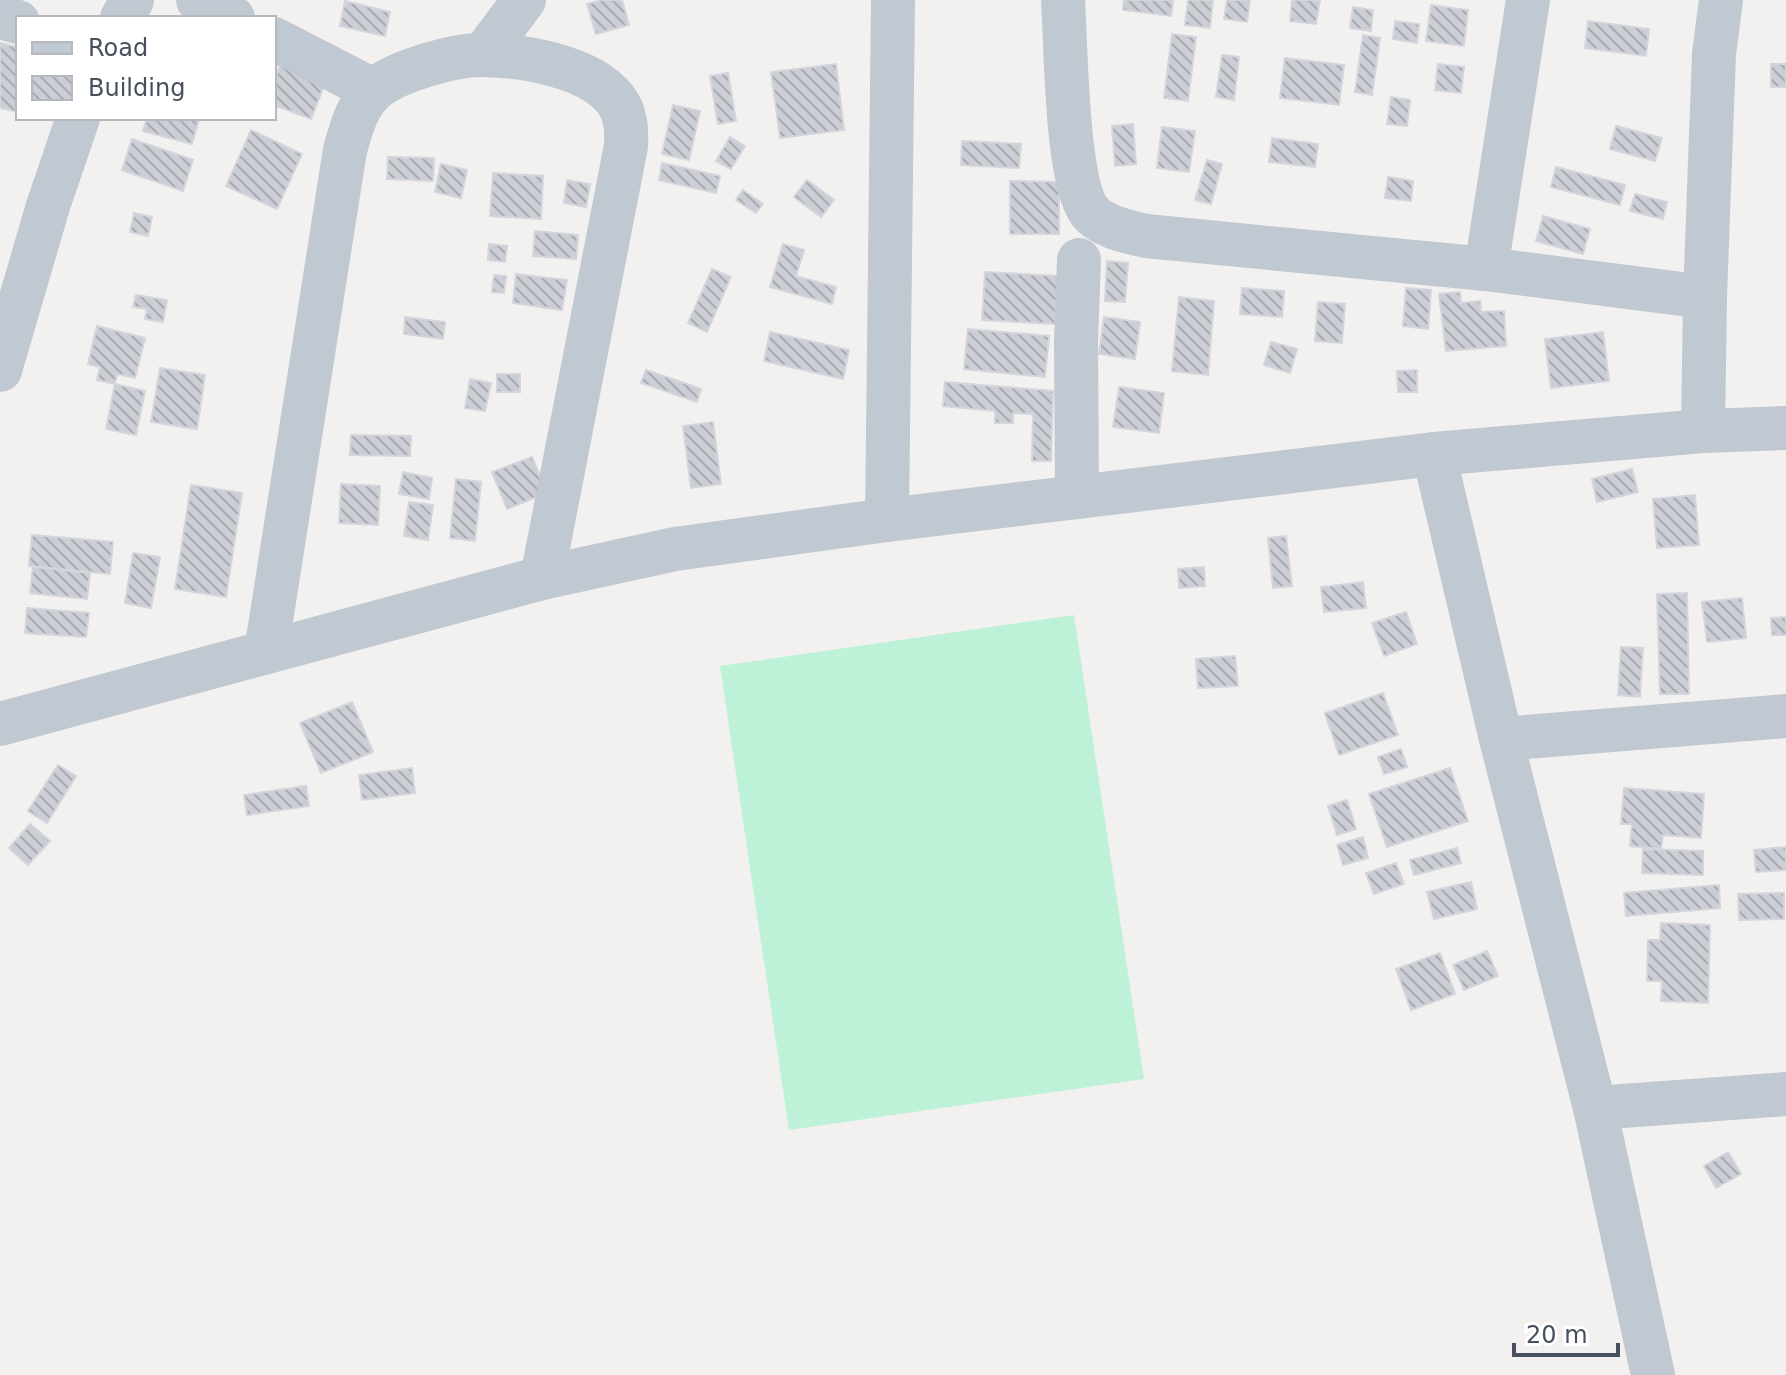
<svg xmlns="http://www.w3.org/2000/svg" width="1786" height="1375" font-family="'DejaVu Sans',sans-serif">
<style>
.pitch{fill:#bdf1d8}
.building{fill:url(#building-back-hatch);stroke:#d4d5dc;stroke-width:2}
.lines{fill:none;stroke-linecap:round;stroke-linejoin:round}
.minor{stroke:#c0c8d2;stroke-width:44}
</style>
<defs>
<pattern id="building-back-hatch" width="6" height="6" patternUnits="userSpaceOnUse" patternTransform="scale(2)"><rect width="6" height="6" fill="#ccced6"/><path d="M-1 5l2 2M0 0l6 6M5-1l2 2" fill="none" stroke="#a7aab1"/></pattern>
</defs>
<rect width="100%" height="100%" fill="#f3f0f0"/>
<path class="pitch" d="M1074,615L1144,1079L789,1130L720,666Z"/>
<g class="building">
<path d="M602,0H622L629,25L596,34L587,4Z"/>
<path d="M1124,0H1173L1171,16L1123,10Z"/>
<path d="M1188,0H1213L1210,28L1185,25Z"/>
<path d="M1227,0H1250L1247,22L1224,19Z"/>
<path d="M1292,0H1320L1316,24L1290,21Z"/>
<path d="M345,1L390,12L385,36L340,26Z"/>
<path d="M1431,5L1468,10L1464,46L1426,41Z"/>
<path d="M1353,7L1373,10L1371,31L1350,28Z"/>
<path d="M1395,21L1419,24L1417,43L1393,39Z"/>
<path d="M1588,21L1649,29L1646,56L1585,48Z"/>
<path d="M1172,34L1196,37L1188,101L1164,98Z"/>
<path d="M1363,35L1380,38L1372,95L1355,92Z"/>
<path d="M0,43L18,47V112L0,108Z"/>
<path d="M1222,55L1239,57L1234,100L1216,97Z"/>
<path d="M1285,58L1344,65L1339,105L1280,98Z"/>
<path d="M282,61L327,78L311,119L274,105V81Z"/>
<path d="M836,64L844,130L780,138L771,72Z"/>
<path d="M1438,64L1464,67L1461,93L1435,90Z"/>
<rect x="1771" y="64" width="15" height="23"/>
<path d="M728,73L736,121L718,124L710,76Z"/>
<path d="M1391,97L1410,100L1407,126L1387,124Z"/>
<path d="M673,105L700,111L689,160L662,154Z"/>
<path d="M147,118L199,119L192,144L143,131Z"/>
<path d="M1133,124L1136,164L1115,166L1112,126Z"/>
<path d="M1616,126L1662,138L1655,161L1610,149Z"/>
<path d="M1162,127L1195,131L1189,172L1157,168Z"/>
<path d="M251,130L302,154L277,209L226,186Z"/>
<path d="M730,137L745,146L731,169L716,161Z"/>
<path d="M1272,138L1318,144L1315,167L1269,162Z"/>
<path d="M132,139L193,160L183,191L122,170Z"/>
<path d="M962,141L1021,144L1019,168L961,165Z"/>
<path d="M388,157L434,158L433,181L387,179Z"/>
<path d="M1207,160L1222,164L1211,204L1195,200Z"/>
<path d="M662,163L720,176L716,193L659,180Z"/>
<path d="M441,164L467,170L461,198L435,192Z"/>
<path d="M1556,167L1625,185L1620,205L1551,187Z"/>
<path d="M493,173L543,176L541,219L490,216Z"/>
<path d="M1388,177L1413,181L1411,201L1385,198Z"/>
<path d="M567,180L590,184L586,207L564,203Z"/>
<path d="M807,180L834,200L821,217L794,197Z"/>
<path d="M1010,181L1059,182V234H1010Z"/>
<path d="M743,190L763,204L756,213L736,200Z"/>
<path d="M1635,194L1667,202L1663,219L1630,211Z"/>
<path d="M134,213L152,217L148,236L130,232Z"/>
<path d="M1543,216L1590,229L1583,254L1536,241Z"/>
<path d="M535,231L578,235L576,259L533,256Z"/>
<path d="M489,244L507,246L505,262L488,260Z"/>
<path d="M783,244L804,250L796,276L836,287L832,304L770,287Z"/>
<path d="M1107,261L1128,263L1125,302L1105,301Z"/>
<path d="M712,269L731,277L707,332L688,323Z"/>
<path d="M985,272L1058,276L1055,324L982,320Z"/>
<path d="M516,274L567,280L562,310L513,303Z"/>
<path d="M494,275L506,276L504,293L492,292Z"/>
<path d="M1242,288L1284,291L1282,317L1240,314Z"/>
<path d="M1406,288L1431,290L1428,329L1403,326Z"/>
<path d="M1460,292L1461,303L1480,301L1481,312L1504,311L1506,346L1446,351L1439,294Z"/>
<path d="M136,295L167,300L163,322L145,319L147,309L133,307Z"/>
<path d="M1179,297L1214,301L1208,375L1172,371Z"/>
<path d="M1318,302L1345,304L1342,343L1315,341Z"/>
<path d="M405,317L445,322L443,339L404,334Z"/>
<path d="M1104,317L1140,322L1135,359L1099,354Z"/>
<path d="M97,326L145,338L135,378L117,374L115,384L97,380L100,367L88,364Z"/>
<path d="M968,329L1049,336L1045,377L964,369Z"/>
<path d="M770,332L849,350L843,379L764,361Z"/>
<path d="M1603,332L1609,381L1551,388L1545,339Z"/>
<path d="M1271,342L1297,349L1290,373L1264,365Z"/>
<path d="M160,368L205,375L197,429L151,422Z"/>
<path d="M646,370L701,389L697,402L641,383Z"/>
<path d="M1417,370V392H1398L1397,371Z"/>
<rect x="497" y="374" width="23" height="18"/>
<path d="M470,379L491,383L485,411L465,408Z"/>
<path d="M945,382L1053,391L1051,461H1032L1033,414L1013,413V423H995V411L943,406Z"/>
<path d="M115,384L145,391L136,435L106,429Z"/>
<path d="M1119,387L1164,393L1159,433L1113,427Z"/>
<path d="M713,422L721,484L691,488L683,426Z"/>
<path d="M351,435L411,436L410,456L350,455Z"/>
<path d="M532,457L547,493L507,509L492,472Z"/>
<path d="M1632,469L1638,492L1597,502L1592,479Z"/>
<path d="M403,472L432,478L429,499L399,494Z"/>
<path d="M456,479L481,482L475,541L450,538Z"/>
<path d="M341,484L380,486L378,525L339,523Z"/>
<path d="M191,485L242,493L226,597L175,589Z"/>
<path d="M1695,495L1699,545L1657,548L1653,499Z"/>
<path d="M409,502L433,505L428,540L404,536Z"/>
<path d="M32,535L113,542L110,574L29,566Z"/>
<path d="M1286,536L1292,586L1273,588L1268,538Z"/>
<path d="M133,553L160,557L151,608L125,603Z"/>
<path d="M33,567L90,573L87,599L30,593Z"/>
<path d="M1204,567L1205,586L1179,588L1178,569Z"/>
<path d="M1363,582L1366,608L1324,612L1321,587Z"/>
<path d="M1687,593L1689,694H1660L1657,594Z"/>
<path d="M1742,598L1746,638L1707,642L1702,602Z"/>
<path d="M27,608L89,613L86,637L25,633Z"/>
<path d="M1406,612L1417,644L1384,656L1372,623Z"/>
<path d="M1786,617V635H1772L1771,618Z"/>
<path d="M1621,647L1643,648L1640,697L1618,695Z"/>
<path d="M1235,656L1238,686L1198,688L1196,659Z"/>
<path d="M1383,693L1398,735L1339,755L1325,713Z"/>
<path d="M352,702L373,752L321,773L300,723Z"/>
<path d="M1401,749L1407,767L1384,774L1378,757Z"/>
<path d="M58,765L76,776L47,823L28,811Z"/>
<path d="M412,768L415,793L362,800L359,775Z"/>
<path d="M1450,768L1468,821L1387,847L1369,794Z"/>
<path d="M306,786L309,806L247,815L244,795Z"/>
<path d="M1624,788L1704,794L1701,838L1663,835L1661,849L1630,846L1632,824H1621Z"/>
<path d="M1347,800L1356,829L1337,835L1328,806Z"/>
<path d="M30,824L50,841L28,865L9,848Z"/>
<path d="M1363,837L1368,858L1343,865L1337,845Z"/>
<path d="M1786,847V870L1756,872L1754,850Z"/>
<path d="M1457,848L1461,863L1414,875L1410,860Z"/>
<path d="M1643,849L1703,851V875L1642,873Z"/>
<path d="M1396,863L1404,884L1374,894L1366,873Z"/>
<path d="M1471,882L1477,909L1434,919L1427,892Z"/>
<path d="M1719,885L1720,908L1626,916L1624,893Z"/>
<path d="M1784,893V919L1739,920L1738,894Z"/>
<path d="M1661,923L1710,925L1708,1003L1661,1001L1662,981H1647L1648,940H1660Z"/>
<path d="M1487,951L1498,976L1464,990L1453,965Z"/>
<path d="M1440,953L1455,994L1411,1010L1396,969Z"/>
<path d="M1728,1152L1741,1174L1716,1188L1704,1166Z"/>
</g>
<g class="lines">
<g class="minor">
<path d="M198,0L233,18"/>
<path d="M1063,0C1066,44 1066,182 1090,212C1102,227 1129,232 1146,236L1486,269L1705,297"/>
<path d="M0,17L18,22"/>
<path d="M122,18L132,0"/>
<path d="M274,39L373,90"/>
<path d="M483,55L524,0"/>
<path d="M1486,269L1528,0"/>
<path d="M0,370L48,206L78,118"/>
<path d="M1703,431L1705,297L1714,54L1721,0"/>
<path d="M1434,454L1501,739L1595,1108L1653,1375"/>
<path d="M1077,497L1076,341L1079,260"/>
<path d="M887,520L893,0"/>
<path d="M266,652L345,150C351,129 357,105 374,90C396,71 456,54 484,55C524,56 589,66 615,99C626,112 627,129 626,146L542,578"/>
<path d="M0,724L542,578L675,549L887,520L1434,454L1703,431L1786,428"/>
<path d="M1501,739L1786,716"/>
<path d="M1595,1108L1786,1094"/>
</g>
</g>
<rect x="16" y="16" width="260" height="104" fill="#ffffff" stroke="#b5b9bf" stroke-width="2"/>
<rect x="32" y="42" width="40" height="12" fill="#c0c8d2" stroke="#b5b9bf" stroke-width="2"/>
<text x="88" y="56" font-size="24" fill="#47505e">Road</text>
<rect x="32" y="76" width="40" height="24" fill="url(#building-back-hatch)" stroke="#b5b9bf" stroke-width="2"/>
<text x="88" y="96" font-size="24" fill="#47505e">Building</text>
<path d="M1514 1343v12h104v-12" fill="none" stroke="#47505e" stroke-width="4"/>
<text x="1526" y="1343" font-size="24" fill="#47505e" stroke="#ffffff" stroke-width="6" paint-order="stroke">20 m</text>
</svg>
